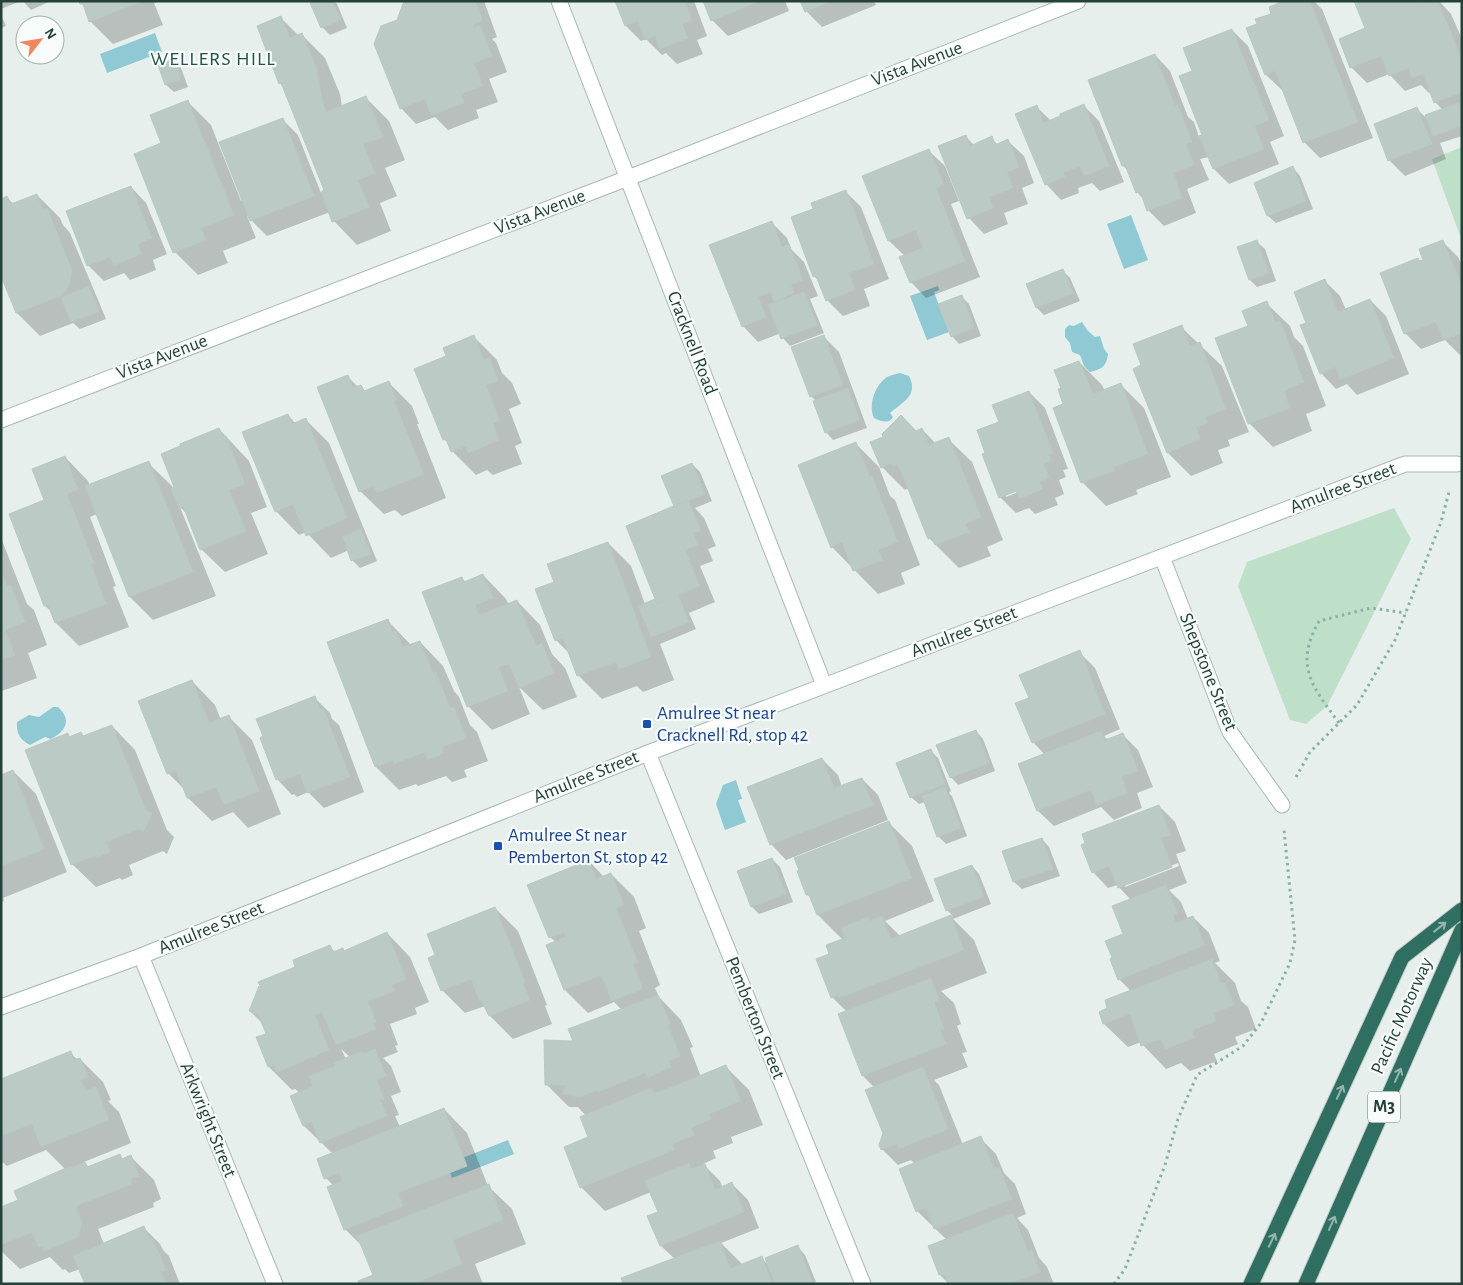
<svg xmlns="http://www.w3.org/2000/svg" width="1463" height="1285" font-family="'Alegreya Sans',sans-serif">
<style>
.green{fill:#bfe0c8}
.water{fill:#8ec9d4}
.shadow{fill:#0003;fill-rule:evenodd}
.building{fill:#bbcac4;stroke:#b8c9c2}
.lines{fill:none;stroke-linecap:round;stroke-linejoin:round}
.street-casing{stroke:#a8b8b2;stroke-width:17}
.highway-casing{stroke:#c2cac8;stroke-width:17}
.path{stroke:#86b3a5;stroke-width:3;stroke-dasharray:2.5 4;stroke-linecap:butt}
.street{stroke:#fff;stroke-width:15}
.highway{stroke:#2f6f62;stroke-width:15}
.oneway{stroke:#93b5ae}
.transit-dot{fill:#1a4fb4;stroke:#f7fbf9;stroke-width:2}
.labels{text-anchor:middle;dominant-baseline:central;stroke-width:4.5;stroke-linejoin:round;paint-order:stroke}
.shield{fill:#f7fbf9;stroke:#637a73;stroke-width:1}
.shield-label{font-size:18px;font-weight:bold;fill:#24423a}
.street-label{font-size:19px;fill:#24423a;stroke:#f7fbf9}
.transit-label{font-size:19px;fill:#164399;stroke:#f7fbf9;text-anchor:start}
.neighbourhood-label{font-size:20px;letter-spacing:1px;fill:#1f5548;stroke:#f7fbf9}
</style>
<rect width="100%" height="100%" fill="#e6efeb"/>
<g class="green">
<path d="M1462,147V241L1432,159Z"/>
<path d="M1394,508L1411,539L1327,706L1306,724L1290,720L1238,586L1247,562Z"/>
</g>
<g class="water">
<path d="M155,33L162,52L107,73L100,54Z"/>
<path d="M1131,215L1148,260L1124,269L1107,224Z"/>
<path d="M938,286L939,290L934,292L949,332L927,340L910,296Z"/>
<path d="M1082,322L1088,331L1095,337L1100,336L1104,349L1108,354C1106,367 1102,369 1090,372L1084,366L1080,355L1072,352L1070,343L1065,337V329L1069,325L1074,326Z"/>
<path d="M900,373L909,376C919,395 903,402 890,413L893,417L891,420C885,423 880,421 874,418C868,405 875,385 887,377C891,375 896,374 900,373Z"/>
<path d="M53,707H58C72,720 66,731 51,739L45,737L30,745C20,740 16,733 17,722L29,715L39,717Z"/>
<path d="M736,780L742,799L738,800L746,822L725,830L716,804L723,785Z"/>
<path d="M508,1140L514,1154L452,1178L447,1164Z"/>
</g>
<g class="shadow">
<path d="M1,1H21L1,9Z"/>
<path d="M23,1H51L31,10Z"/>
<path d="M82,1H158L154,3L163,25L113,44L90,21Z"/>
<path d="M318,1H334L337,4L347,28L330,35L322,27Z"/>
<path d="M405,1H484L497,37L492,39L496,43L507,72L489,79L498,102L476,110L479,118L448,130L435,117L416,124L401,108L398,21Z"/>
<path d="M616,1H694L707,36L697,40L703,54L677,64L666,53L662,55L646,39L641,41L626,26Z"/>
<path d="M704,1H785L789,11L728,36L712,20Z"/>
<path d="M802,1H874L876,5L822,27L806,11Z"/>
<path d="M1287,1H1314L1322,9L1373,138L1320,158L1304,142L1284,90H1282L1266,75L1248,29L1259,25Z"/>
<path d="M1355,1H1439L1451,14L1462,39V136L1440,143L1446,159L1405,176L1389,160L1416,108L1428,120L1443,110L1435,102L1431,92L1429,93L1421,85L1405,91L1389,74L1367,83L1351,67L1366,29Z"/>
<path d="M1,15L6,26L1,28Z"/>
<path d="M281,18L299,36L302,35L325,58L340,94L342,107L366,98L389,121L405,160L385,168L397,196L380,203L391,231L357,245L334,221L330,212L267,236L247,216L256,238L223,251L228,263L198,275L175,252L163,144L188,102L211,125L241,201L243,200L282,119L298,135L321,193L326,191L284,88L280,83Z"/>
<path d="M1232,30L1248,46L1284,136L1270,142L1279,164L1229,184L1214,169L1209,157L1200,159L1209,180L1187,189L1196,213L1164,226L1148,210L1144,200L1137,192L1129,171L1123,166L1090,80L1155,55L1170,71L1188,117L1194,122L1199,137L1204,135L1194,72Z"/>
<path d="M173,60L181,68L188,87L174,92L166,85L160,66Z"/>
<path d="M1083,105L1099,121L1124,182L1100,191L1092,183L1078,188L1079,193L1061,200L1046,184L1037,107L1051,121Z"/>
<path d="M965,136L974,145L991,138L998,145L1008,141L1024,156L1034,183L1022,188L1028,204L1004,213L1008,224L984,234L969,218Z"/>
<path d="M929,151L945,166L959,201L951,204L980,277L926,298L911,282L905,256L889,241L863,176Z"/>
<path d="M1293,168L1300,176L1313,209L1276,223L1268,216L1256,184Z"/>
<path d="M131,187L146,203L167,254L153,260L156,270L130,280L124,273L104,281L88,265Z"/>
<path d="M845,191L861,207L889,279L864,289L870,306L843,316L827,300L820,282L814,276L815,209Z"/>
<path d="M37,195L60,218L63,225L70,233L106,319L80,329L73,323L40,336L17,313L1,273L7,198L14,204Z"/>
<path d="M771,222L787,238L791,249L804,262L818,296L810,299L824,333L790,346L783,338L781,333L758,342L743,326Z"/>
<path d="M1257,242L1265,249L1276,281L1257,287L1250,280Z"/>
<path d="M1443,242L1458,257L1462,265V354L1460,355L1445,340L1421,349L1405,333L1418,259L1421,262L1425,260Z"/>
<path d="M1062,270L1070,278L1080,301L1044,315L1037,308Z"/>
<path d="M1325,281L1340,296L1346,310L1370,300L1386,316L1409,374L1357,395L1347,384L1336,389L1321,373L1308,324Z"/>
<path d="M961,296L969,304L981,336L959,344L952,336Z"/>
<path d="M1266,303L1290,326L1294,337L1303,346L1326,406L1306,414L1312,431L1273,447L1249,423V326Z"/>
<path d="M1181,327L1222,366L1249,432L1228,440L1230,446L1218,450L1223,463L1191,476L1168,453L1142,366Z"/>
<path d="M823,336L839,352L867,428L833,440L826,432L816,401L811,396Z"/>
<path d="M474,337L497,360L502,373L512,383L521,404L509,409L522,443L515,446L522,464L493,475L487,470L476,475L452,451L450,445L444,439L448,356Z"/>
<path d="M1079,362L1102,385L1105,391L1121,385L1144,408L1171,477L1136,490L1138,494L1106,506L1082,482L1062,388Z"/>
<path d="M347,376L358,387L361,386L366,392L389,383L412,406L419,424H417L446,498L402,516L395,510L384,514L360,491Z"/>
<path d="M1029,392L1045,408L1068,469L1063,470L1066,477L1059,480L1064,494L1055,498L1058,505L1035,514L1029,508L1016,513L1000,497L987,453L1001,423ZM1022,488L1023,490L1006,497V494Z"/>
<path d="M288,415L296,424L306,420L329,443L377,561L360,568L352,560L349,550L331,558L306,532L299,535L276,511Z"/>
<path d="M219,429L249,461L267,507L251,513L268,554L225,572L201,549L188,515L180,507L216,596L153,620L130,597L97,514L90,517L116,586L113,587L129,627L79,646L56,623L53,613L45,606L46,501L65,457L88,481L90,486L148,463L172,486L173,489Z"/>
<path d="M922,429L936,444L948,439L972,462L1003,540L987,547L991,556L959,568L929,538L909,488L905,490L882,467L916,432Z"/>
<path d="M856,444L879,467L890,496L895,500L920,565L901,573L905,584L878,594L832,547Z"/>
<path d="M692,464L700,472L712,501L695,508L704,518L716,546L708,549L713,561L700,566L715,602L689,613L696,629L660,644L674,680L643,692L637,686L602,699L578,675L571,655L556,640V583L608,543L631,566L645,604L657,600L676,507Z"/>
<path d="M1,538L27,604L34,610L47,645L28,653L37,678L2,691Z"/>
<path d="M483,575L506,599L509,605L517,601L540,625L552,654L565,668L577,697L543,710L519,687L530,714L492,730L468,706L461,578L466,582Z"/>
<path d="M387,620L411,645L420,642L443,666L454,691L459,697L470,725L477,732L488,761L464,770L467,777L452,782L446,776L418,786L416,784L399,790L376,767Z"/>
<path d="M1079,652L1095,668L1120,729L1104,736L1108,740L1123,735L1138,750L1153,787L1137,793L1142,808L1114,820L1101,807L1054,826L1038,811L1045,755L1033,742L1030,698Z"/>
<path d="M192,681L215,705L221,720L229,717L252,740L281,814L248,828L233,812L212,821L188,798L186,791L168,773Z"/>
<path d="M315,698L330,713L332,719L339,725L364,792L324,808L308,792L297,797L294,794L292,795L277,779Z"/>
<path d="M112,726L135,750L167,830L174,837L167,854L163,851L129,865L133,875L122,880L120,878L96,887L72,864L68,734L71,738L81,734L84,737Z"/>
<path d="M976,731L983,739L995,771L958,785L951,777Z"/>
<path d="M931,751L938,758L951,791L949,793L952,796L967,836L946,844L938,836L925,802L919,804L911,797Z"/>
<path d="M822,759L838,775L842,787L862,779L878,795L888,820L786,860L771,844Z"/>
<path d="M13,771L36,794L67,872L3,898L4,901L1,902V776Z"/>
<path d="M1159,806L1175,822L1186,851L1176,854L1187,883L1169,890L1181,902L1188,919L1193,917L1209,933L1220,961L1215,963L1235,983L1241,1001L1248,1007L1256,1029L1235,1037L1238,1044L1214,1054L1217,1061L1190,1071L1181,1063L1166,1069L1143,1045L1141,1042L1128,1047L1104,1024L1100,1013L1109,1009L1131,991L1119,979L1131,900L1117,885L1108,888L1093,872ZM1178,863L1179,866L1125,887V884Z"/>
<path d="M889,823L912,846L934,901L885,921L901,937L953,916L947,910L972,866L979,874L991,904L953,919L974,940L987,973L941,991L954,1003L961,1024L957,1026L967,1052L962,1053L968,1067L934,1080L939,1085L963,1145L980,1138L996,1154L1004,1173L1015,1184L1026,1214L1017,1218L1028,1230L1039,1258L1047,1267L1054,1284H949L940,1275L947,1240L917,1211L915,1164L911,1160L898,1165L882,1149L884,1133L875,1088L863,1076L847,1012L832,997L830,954L843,940L818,915L812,899L808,895Z"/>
<path d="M1042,839L1049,847L1060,876L1022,889L1014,882Z"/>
<path d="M772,859L780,867L793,902L759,914L752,907Z"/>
<path d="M589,861L604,877L611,874L634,897L646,928L639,931L660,985L655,988L659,997L681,1020L693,1047L690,1048L701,1077L726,1067L749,1090L763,1125L731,1137L733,1143L713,1151L716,1158L703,1164L720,1181L723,1188L732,1184L748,1200L759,1228L721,1243L743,1265L761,1258L769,1265L798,1247L805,1255L816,1282L812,1284H624L675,1259L661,1246L659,1213L651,1192L605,1211L581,1187L566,1148L589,1138L586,1116L578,1107H569L546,1084L575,1042L622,1010L614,1002L588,1013L565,990L556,942L550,937Z"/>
<path d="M495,908L518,931L547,1005L545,1006L552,1024L513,1039L490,1016L485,1006L465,1013L442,990L437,956Z"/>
<path d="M387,933L410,957L429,1002L415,1008L417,1014L390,1024L398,1045L395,1046L398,1052L383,1058L391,1066L401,1092L391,1096L399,1115L395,1116L400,1127L444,1109L467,1133L488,1186L512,1209L526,1244L475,1264L483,1284H360L374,1276L363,1247L345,1229L334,1186L326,1178L333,1154L304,1126L292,1097L300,1093L295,1089L292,1090L269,1067L258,1038L267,1034L263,1024L250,1011L297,968L329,946L335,952L343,949L346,952ZM341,1049L350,1057L346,1059Z"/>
<path d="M70,1053L78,1060L80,1059L103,1082L111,1100L108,1101L119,1112L131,1143L84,1162L90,1168L119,1156L123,1160L131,1157L154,1180L161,1199L153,1203L154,1207L98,1229L104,1244L144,1228L160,1244L163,1250L169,1256L180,1284H87L80,1269L69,1273L65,1269L63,1270L50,1257L20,1269L1,1251V1208L20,1200L40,1182L39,1180L66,1170L46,1150L7,1166L1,1161V1081Z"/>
</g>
<g class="building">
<path d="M79,1H140V2L89,22L83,4H80Z"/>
<path d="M315,1H332L341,20L321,28L310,3Z"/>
<path d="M404,1H475L483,21L473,25L474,28L480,25L492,56L474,63L483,86L461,94L464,103L431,115L425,99L400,109L374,44L381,26L397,20Z"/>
<path d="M615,1H685L692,20L682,24L688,38L660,49L655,36L645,40L638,21L625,26Z"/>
<path d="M703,1H760L711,21Z"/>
<path d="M800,1H832L805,12Z"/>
<path d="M1284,1H1310L1358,122L1303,143L1275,71L1265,75L1246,28L1257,24L1255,19L1271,14L1269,7Z"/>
<path d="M1354,1H1417L1418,4L1424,1H1438L1462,60V92L1434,103L1423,74L1412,78L1409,68L1389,76L1381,56L1350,68L1339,39L1365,28Z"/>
<path d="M281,16L290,38L302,33L317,70L322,99L326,112L366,96L383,137L363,144L375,173L358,180L369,207L332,222L321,192L324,190L281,83L279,84L257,26Z"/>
<path d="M1232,29L1269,120L1255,126L1264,149L1213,169L1199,136L1202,135L1179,76L1192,71L1183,48Z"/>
<path d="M1155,54L1175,106L1178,105L1192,142L1186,144L1194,165L1173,173L1182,198L1147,211L1140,191L1136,193L1125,165L1122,166L1088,80Z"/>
<path d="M174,59L181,79L165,85L158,65Z"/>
<path d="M188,100L234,215L201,228L206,240L173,253L134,154L161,143L150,115Z"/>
<path d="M1458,103L1462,111V126L1433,136L1425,115Z"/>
<path d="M1084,104L1109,166L1084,176L1080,166L1063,173L1065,177L1045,185L1015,114L1037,105L1043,123L1060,116V114Z"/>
<path d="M1417,107L1432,144L1388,161L1374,124Z"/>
<path d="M283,118L314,196L250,221L219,142Z"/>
<path d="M966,135L970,146L992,136L995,145L1008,139L1019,167L1007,172L1013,188L989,197L993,208L967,219L938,146Z"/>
<path d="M929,149L944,185L936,188L965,261L910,283L899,257L923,248L916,230L888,241L862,176Z"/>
<path d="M1293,166L1306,201L1267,216L1254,183Z"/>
<path d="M131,186L152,238L138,244L141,254L114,265L110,257L87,266L66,211Z"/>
<path d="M846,190L874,264L849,273L855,290L826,301L816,276L813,277L791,217L813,209L811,203Z"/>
<path d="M37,194L43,210L47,208L72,270L69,286L61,296L16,313L1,276V199L7,196L11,204Z"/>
<path d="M772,221L782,247L789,244L803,280L791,285L794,293L774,302L771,292L758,297L766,317L742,327L709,245Z"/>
<path d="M1257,240L1269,273L1249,280L1237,247Z"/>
<path d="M1443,240L1462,287V333L1443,340L1436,322L1404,334L1380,273L1418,258L1419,261L1423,260L1419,249Z"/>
<path d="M1063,269L1073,293L1036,308L1026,284Z"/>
<path d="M1325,279L1338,312L1370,299L1394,358L1340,380L1336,367L1320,374L1300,325L1306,323L1294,292Z"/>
<path d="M89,286L99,312L71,322L61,298Z"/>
<path d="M804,292L817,325L781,339L768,305Z"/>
<path d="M962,295L974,328L951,337L938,304Z"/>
<path d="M1267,301L1275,322L1280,321L1304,382L1284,391L1290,408L1248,424L1215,338L1248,326L1242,311Z"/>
<path d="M1182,325L1190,346L1200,342L1226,409L1205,417L1207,423L1196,427L1200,439L1167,453L1133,369L1141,365L1133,344Z"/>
<path d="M474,335L484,360L490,358L498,381L486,385L500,420L493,423L499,440L468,453L466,446L451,452L446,439L443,440L414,369L446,356L443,348Z"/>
<path d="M824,335L843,385L810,397L791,347Z"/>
<path d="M1079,361L1093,394L1121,383L1148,454L1114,467L1116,470L1081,483L1053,408L1063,404L1058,389L1061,388L1054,370Z"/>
<path d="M348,375L353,388L361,385L364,391L389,381L397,400L394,401L424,474L377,493L374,486L359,492L317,387Z"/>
<path d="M848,388L860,420L825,433L813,401Z"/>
<path d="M1029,391L1053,453L1049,455L1051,461L1044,464L1049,478L1040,482L1043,489L1019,499L1016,491L999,498L982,454L985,453L977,430L999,422L992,405Z"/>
<path d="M288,414L292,424L306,418L347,518L306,536L293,504L275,512L242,432Z"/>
<path d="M901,415L916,431L922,428L929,445L949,437L981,517L965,524L969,532L935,545L932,537L928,539L898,464L893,466L891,463L881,468L870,442L883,437L882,434Z"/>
<path d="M219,428L223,437L226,436L245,484L229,490L246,531L200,550L183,506L179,508L171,489L174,487L161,454L180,446V444Z"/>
<path d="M856,442L870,477L872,476L898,542L878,550L883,560L853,571L842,542L831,548L798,465Z"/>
<path d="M65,456L78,489L67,494L94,563L91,564L106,604L55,623L48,605L44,606L9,514L44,500L32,469Z"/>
<path d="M149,461L193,572L129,597L85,486Z"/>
<path d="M692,463L705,494L674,506L661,476Z"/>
<path d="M688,500L701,531L693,533L698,545L685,550L700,586L657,604L626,526Z"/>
<path d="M361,529L371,554L351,561L343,537Z"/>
<path d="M608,542L651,657L619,669L616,662L577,676L563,638L555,641L535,589L554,582L547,564Z"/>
<path d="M1,571L7,586L11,585L25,622L5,630L15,655L1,660Z"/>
<path d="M483,574L493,598L475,605L479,615L517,600L536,646L542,643L554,673L519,688L509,664L498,667L508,691L467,707L422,592L462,577L464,582Z"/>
<path d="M678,595L689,622L651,637L638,606L655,599L657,604Z"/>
<path d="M388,619L393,632L396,631L403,647L420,641L433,673L436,672L450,708L454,707L466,738L442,747L444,753L427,760L425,752L394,764L393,761L375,767L327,642Z"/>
<path d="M1080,650L1105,714L1032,743L1015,703L1029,698L1019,675Z"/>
<path d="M192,680L209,723L229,715L259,791L224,805L216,787L187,798L176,770L167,774L138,701Z"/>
<path d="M315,696L320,710L323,708L350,777L307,793L300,774L280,782L279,778L276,780L260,738L263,736L256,719Z"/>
<path d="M112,725L146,811L152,813L144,831L139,829L106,842L110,852L98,857L97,855L71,865L25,750L68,733L69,737L81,732L83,736Z"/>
<path d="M976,730L989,763L950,778L936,745Z"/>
<path d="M1101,731L1105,740L1123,733L1138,771L1122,777L1127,793L1097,805L1091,790L1037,811L1018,764Z"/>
<path d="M931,749L945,784L910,798L896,763Z"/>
<path d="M822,758L834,788L862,778L873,805L770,845L747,787Z"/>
<path d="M13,770L44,849L1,866V775Z"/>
<path d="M945,787L961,828L937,837L922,796Z"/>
<path d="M1159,805L1171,835L1161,838L1172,867L1118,888L1109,866L1092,873L1081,845L1085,843L1082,834Z"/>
<path d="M889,821L912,878L817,915L809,895H806L797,871L799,870L794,858Z"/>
<path d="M1042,838L1053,869L1013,882L1002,851Z"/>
<path d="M772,858L786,894L751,907L737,871Z"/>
<path d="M589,860L596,879L611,873L624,905L616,908L638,962L633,964L643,989L612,1001L601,975L564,990L546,945L566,937L564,932L549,938L527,885Z"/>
<path d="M972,865L984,897L946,911L934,879Z"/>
<path d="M1166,885L1178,914L1173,915L1176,923L1193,916L1205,945L1118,980L1110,959L1112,957L1105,941L1123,934L1112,906Z"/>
<path d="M495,907L525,982L523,983L530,1000L489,1016L481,1000H479L471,979L441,991L428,958L435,955L427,934Z"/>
<path d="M951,915L964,950L839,998L838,995L831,998L816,959L829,954L826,945L845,938L841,928L868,917L869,921L882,916L891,939Z"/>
<path d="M387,932L406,979L392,985L395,991L368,1001L376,1022L373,1023L376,1029L336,1045L322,1012L315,1015L329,1050L277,1072L274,1065L268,1067L256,1037L266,1034L259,1016L249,1011L259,986L261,987L258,982L295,967L293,960L330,945L333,952L343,948L344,951Z"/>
<path d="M1212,959L1221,984L1225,983L1234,1005L1213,1013L1216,1021L1192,1030L1195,1038L1165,1049L1161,1039L1141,1046L1130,1014L1103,1024L1099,1012L1107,1008L1105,1000Z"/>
<path d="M931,978L939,1000L934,1002L944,1029L940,1030L946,1044L862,1076L838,1014Z"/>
<path d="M658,995L670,1024L668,1025L680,1056L669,1061L671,1067L648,1078L645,1073L598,1092L597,1090L580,1097L562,1094L566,1085H545L544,1040L573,1041L568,1029Z"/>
<path d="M375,1049L386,1076L377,1080L384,1099L380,1100L387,1116L320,1143L312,1122L303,1126L290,1096L313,1086L309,1076L335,1066L334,1063L362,1051V1054Z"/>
<path d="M71,1051L74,1060L80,1058L88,1077L81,1080L86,1091L96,1087L109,1120L41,1147L32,1124L1,1136V1079Z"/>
<path d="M726,1065L741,1101L709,1114L711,1119L691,1128L694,1135L672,1144L674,1150L580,1188L564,1147L588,1137L580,1117L651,1088L654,1094Z"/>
<path d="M923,1067L948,1129L899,1149L897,1144L881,1150L879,1145L883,1133L865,1090Z"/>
<path d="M444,1108L467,1166L398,1193L403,1206L344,1230L327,1187L342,1181L339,1173L324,1179L317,1159Z"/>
<path d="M981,1136L994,1169L999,1167L1012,1199L934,1229L926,1208L916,1212L899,1169Z"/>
<path d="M120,1154L122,1159L131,1155L139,1176L130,1179L132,1184L76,1206L82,1223L78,1237L44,1251L43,1246L38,1247L32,1232L1,1245V1207L18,1200L14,1191L66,1168L67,1169L85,1162L87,1167Z"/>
<path d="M689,1163L691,1169L705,1164L715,1190L732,1182L744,1212L660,1246L647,1216L658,1212L645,1181Z"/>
<path d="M489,1184L503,1220L453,1240L462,1264L412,1284H359L358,1281L373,1275L357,1236Z"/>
<path d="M1013,1213L1028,1252L1032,1250L1040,1272L1010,1284H948L944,1274L939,1275L928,1246Z"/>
<path d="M144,1226L150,1240L153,1239L166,1270L161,1272L166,1284H85L73,1256Z"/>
<path d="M720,1241L730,1269L762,1256L772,1284H623L621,1278Z"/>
<path d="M798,1245L813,1284H775L765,1258Z"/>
</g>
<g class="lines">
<g class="street-casing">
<g id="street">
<path d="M559,1L824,685"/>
<path d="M1,420L646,171L1078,1"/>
<path d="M1162,557L1230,732L1282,805"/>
<path d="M648,753L863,1284"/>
<path d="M141,956L275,1284"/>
<path d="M1,1007L141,956L648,753L1405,464H1457"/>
</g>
</g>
<g class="highway-casing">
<g id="highway">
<path d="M1251,1284L1402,957L1462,910"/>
<path d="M1306,1284L1462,930"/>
</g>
</g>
<g class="path">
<path d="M1339,723C1312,686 1294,666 1319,621L1371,608L1406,613"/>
<path d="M1296,777L1310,752L1357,705L1395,640L1441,522L1449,492"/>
<path d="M1114,1284L1125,1269L1165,1165L1178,1119L1197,1075L1243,1046L1261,1023L1290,963L1295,940L1284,830"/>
</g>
<use href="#street" class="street"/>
<use href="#highway" class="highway"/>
</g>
<defs><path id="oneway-shaft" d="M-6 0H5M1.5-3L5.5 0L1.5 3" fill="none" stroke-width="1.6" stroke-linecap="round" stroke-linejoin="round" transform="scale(1.25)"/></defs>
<g class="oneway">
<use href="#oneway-shaft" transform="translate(1440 927) rotate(-38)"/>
<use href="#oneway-shaft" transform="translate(1398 1075) rotate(-66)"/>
<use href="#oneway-shaft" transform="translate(1340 1092) rotate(-65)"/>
<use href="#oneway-shaft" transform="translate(1332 1223) rotate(-66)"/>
<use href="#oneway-shaft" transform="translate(1272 1240) rotate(-65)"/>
</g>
<g class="transit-dot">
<rect x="642" y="719" width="10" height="10" rx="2.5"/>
<rect x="493" y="841" width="10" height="10" rx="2.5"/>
</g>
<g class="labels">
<rect class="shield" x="1368" y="1091.5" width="32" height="31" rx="4"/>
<g class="shield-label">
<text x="1384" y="1107">M3</text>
</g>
<g class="street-label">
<text transform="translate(917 64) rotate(-21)">Vista Avenue</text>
<text transform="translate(540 212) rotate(-21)">Vista Avenue</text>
<text transform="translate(692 343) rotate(69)">Cracknell Road</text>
<text transform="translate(162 357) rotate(-21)">Vista Avenue</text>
<text transform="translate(1343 488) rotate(-21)">Amulree Street</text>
<text transform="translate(964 632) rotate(-21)">Amulree Street</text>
<text transform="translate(1208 672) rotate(68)">Shepstone Street</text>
<text transform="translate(586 777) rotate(-22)">Amulree Street</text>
<text transform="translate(211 928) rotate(-22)">Amulree Street</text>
<text transform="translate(1402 1016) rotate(-66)">Pacific Motorway</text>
<text transform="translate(755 1018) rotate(68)">Pemberton Street</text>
<text transform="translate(208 1120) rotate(68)">Arkwright Street</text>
</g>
<g class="transit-label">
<text x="657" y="713">Amulree St near<tspan x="657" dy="22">Cracknell Rd, stop 42</tspan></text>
<text x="508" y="835">Amulree St near<tspan x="508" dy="22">Pemberton St, stop 42</tspan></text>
</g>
<g class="neighbourhood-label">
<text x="213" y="59">WELLERS HILL</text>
</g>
</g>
<rect width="1463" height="1285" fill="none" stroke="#24423a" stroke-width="5"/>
<g transform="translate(40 40) rotate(59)"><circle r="24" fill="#f7fbf9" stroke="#a3b1ad"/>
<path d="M0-4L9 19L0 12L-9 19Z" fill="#f4845f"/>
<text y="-8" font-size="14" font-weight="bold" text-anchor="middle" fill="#24423a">N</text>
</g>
</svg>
